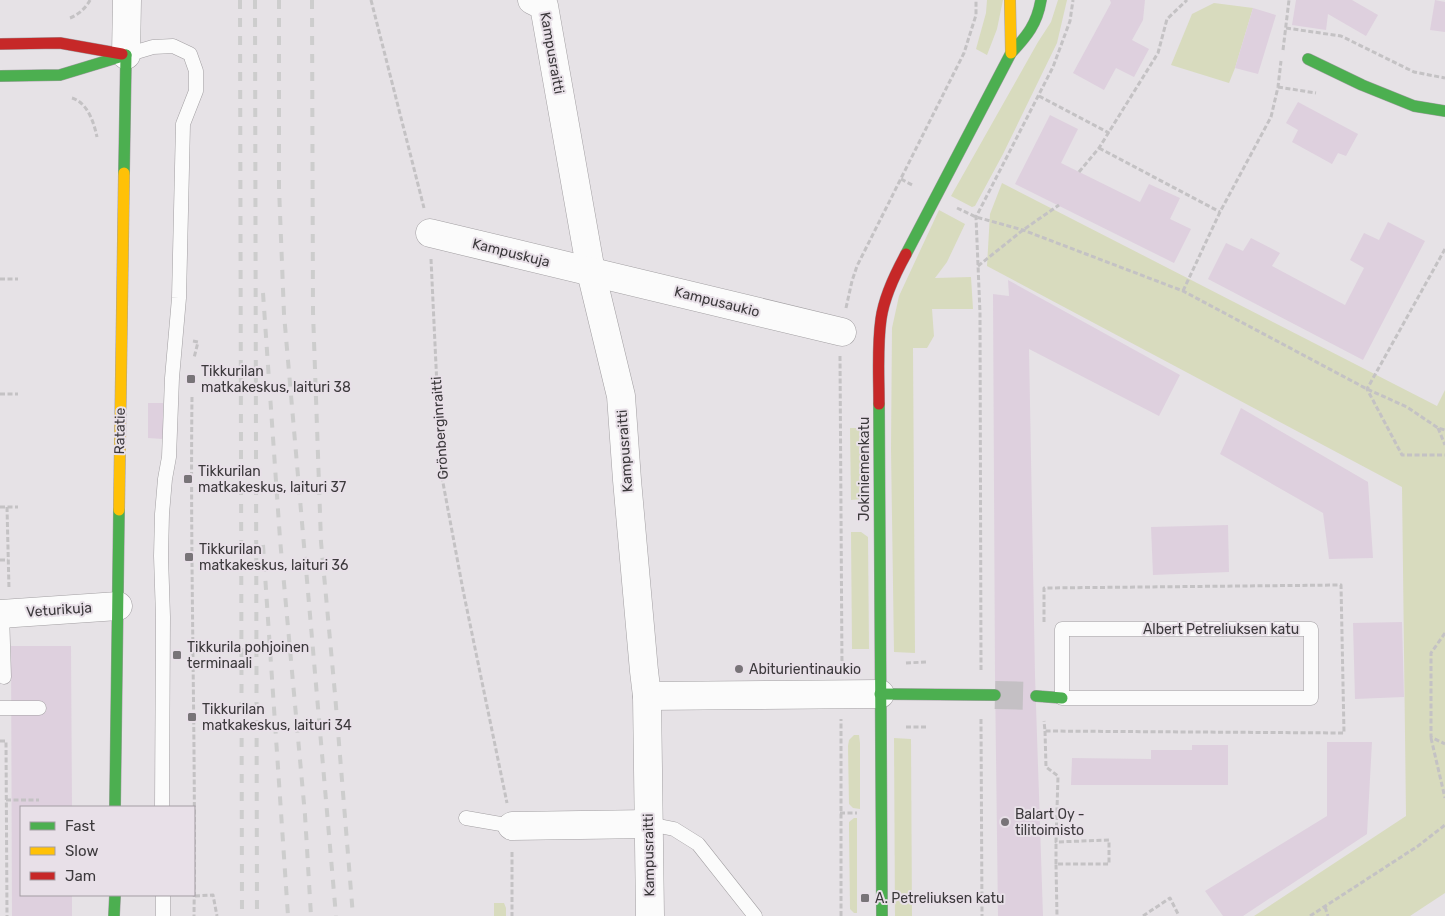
<svg xmlns="http://www.w3.org/2000/svg" width="1445" height="916" font-family="Rubik,sans-serif">
<style>
.green{fill:#d8dbbe}
.building{fill:#ded0de}
.lines{fill:none;stroke-linecap:round;stroke-linejoin:round}
.secondary-tunnel{stroke:#c4c0c4;stroke-width:28;stroke-dasharray:28 14;stroke-linecap:butt}
.lane-casing{stroke:#a29fa2;stroke-width:15}
.street-casing{stroke:#a29fa2;stroke-width:29}
.fast-casing{stroke:#a29fa2;stroke-width:12}
.slow-casing{stroke:#a29fa2;stroke-width:12}
.jam-casing{stroke:#a29fa2;stroke-width:12}
.path{stroke:#c4c2c4;stroke-width:3;stroke-dasharray:5 2.5;stroke-linecap:butt}
.lane{stroke:#fbfbfb;stroke-width:14}
.street{stroke:#fbfbfb;stroke-width:28}
.fast{stroke:#4caf50;stroke-width:11}
.slow{stroke:#ffc107;stroke-width:11}
.jam{stroke:#c62828;stroke-width:11}
.rail{stroke:#cdcdcd;stroke-width:4;stroke-dasharray:9 9;stroke-linecap:butt}
.poi-dot{fill:#787478;stroke:#e8e0e8;stroke-width:2}
.labels{text-anchor:middle;dominant-baseline:central;stroke-width:4;stroke-linejoin:round;paint-order:stroke}
.street-label{font-size:14px;fill:#3c393c;stroke:#e8e0e8}
.poi-label{font-size:14px;fill:#3c393c;stroke:#e8e0e8;text-anchor:start}
</style>
<rect width="100%" height="100%" fill="#e6e2e6"/>
<g class="green">
<path d="M987,0H1003L997,29L987,55L976,49L986,13Z"/>
<path d="M1058,0H1067L1057,43L1003,154L975,206L972,207L951,196L1038,42L1051,22Z"/>
<path d="M1214,3L1253,8L1235,68L1229,83L1171,65L1192,14Z"/>
<path d="M1002,183L1437,406L1445,390V893L1410,916H1254L1406,816L1402,487L987,266L990,214Z"/>
<path d="M939,210L965,224L947,262L935,278L971,277L973,309H932L934,336L927,348H913L915,653L894,652L891,449L892,328L899,296Z"/>
<path d="M850,428H861L868,435V497L861,499L851,500Z"/>
<path d="M851,532H861L868,537L869,649H852Z"/>
<path d="M854,735H859L860,743V809L853,808L849,804L848,746L849,740Z"/>
<path d="M894,738L911,739L912,916H895Z"/>
<path d="M854,818H857V913H854L850,909L849,830V822Z"/>
<path d="M494,903H504L506,908V916H494Z"/>
</g>
<g class="building">
<path d="M1110,0H1145L1143,20L1132,40L1149,49L1134,77L1116,68L1104,90L1073,73L1111,3Z"/>
<path d="M1296,0H1352L1378,15L1366,36L1328,14L1326,30L1292,25Z"/>
<path d="M1435,0L1445,2V32L1430,30Z"/>
<path d="M1253,8L1276,15L1258,74L1235,68Z"/>
<path d="M1298,102L1358,134L1346,156L1338,153L1332,164L1292,142L1298,130L1286,123Z"/>
<path d="M1050,115L1078,129L1061,163L1140,202L1149,184L1180,198L1170,219L1191,229L1174,263L1015,184Z"/>
<path d="M1388,222L1425,241L1363,360L1208,279L1226,243L1243,251L1251,238L1280,253L1272,266L1345,305L1364,268L1350,260L1364,233L1379,240Z"/>
<path d="M1008,280L1180,375L1159,416L1029,349L1035,675L1043,916H998L995,675L993,294L1009,296Z"/>
<path d="M148,403H163V439L148,438Z"/>
<path d="M1241,408L1368,482L1373,558L1329,559L1323,513L1220,454Z"/>
<path d="M1228,525L1229,572L1153,575L1151,527Z"/>
<path d="M1402,622L1404,697L1355,699L1353,623Z"/>
<path d="M11,646H71L72,807H21V895H72V916H12Z"/>
<path d="M1327,742H1372L1367,834L1243,916H1223L1205,891L1327,816Z"/>
<path d="M1192,745H1228V785H1071L1072,758L1151,759V750H1192Z"/>
</g>
<g class="lines">
<path class="secondary-tunnel" d="M995,695L1036,696"/>
<g class="lane-casing">
<g id="lane">
<path d="M126,55L153,47L173,46L190,54L196,71V91L183,124L179,298L172,378L169,457L165,479L162,514L161,556L163,617L162,807"/>
<path d="M2,613L4,677"/>
<rect x="1062" y="629" width="249" height="69"/>
<path d="M0,708H39"/>
<path d="M466,818L512,826"/>
<path d="M649,824L674,829L698,844L755,916"/>
<path d="M163,895V916"/>
</g>
</g>
<g class="street-casing">
<g id="street">
<path d="M532,0L544,6L591,272L621,396L627,480L644,671L647,696L650,916"/>
<path d="M126,55L127,0"/>
<path d="M430,233L842,332"/>
<path d="M0,614L118,606"/>
<path d="M647,696L880,694"/>
<path d="M512,826L649,824"/>
</g>
</g>
<g class="fast-casing">
<g id="fast">
<path d="M1308,59L1362,85L1414,106L1445,111"/>
<path d="M0,76L60,75L126,55"/>
<path d="M124,173L126,55"/>
<path d="M906,254L1011,53C1027,36 1037,24 1041,0"/>
<path d="M879,404L882,916"/>
<path d="M880,694L995,695"/>
<path d="M1036,696L1062,698"/>
<path d="M115,807L119,510"/>
<path d="M114,916L115,895"/>
</g>
</g>
<g class="slow-casing">
<g id="slow">
<path d="M1010,0L1011,53"/>
<path d="M119,510L124,173"/>
</g>
</g>
<g class="jam-casing">
<g id="jam">
<path d="M0,44L60,43L122,54"/>
<path d="M879,404C879,376 877,347 881,319C884,297 895,274 906,254"/>
</g>
</g>
<g class="path">
<path d="M371,0L424,208"/>
<path d="M70,18C78,15 86,8 90,0"/>
<path d="M1286,28L1341,36L1414,72L1445,78"/>
<path d="M1283,50L1289,0"/>
<path d="M1278,87L1316,93"/>
<path d="M1039,96L1109,133"/>
<path d="M72,98C88,103 94,123 97,137"/>
<path d="M1099,148L1220,212"/>
<path d="M1079,172L1099,148L1158,53L1167,19L1187,0"/>
<path d="M901,179L914,186"/>
<path d="M957,208L976,217L1023,230L1183,291L1367,389L1407,407L1438,428L1445,430"/>
<path d="M1445,249L1367,389L1402,455H1445"/>
<path d="M431,259L441,472L463,590L507,803"/>
<path d="M978,266L1023,230L1059,205"/>
<path d="M0,279H18"/>
<path d="M1183,291L1220,212L1271,117L1278,87L1281,61"/>
<path d="M846,308L852,281L857,266L964,53L976,15V0"/>
<path d="M193,341L198,342L194,358"/>
<path d="M840,356L842,670"/>
<path d="M0,394H18"/>
<path d="M192,397C190,570 196,743 194,916"/>
<path d="M1438,428L1445,445"/>
<path d="M0,507H18"/>
<path d="M7,507L9,589"/>
<path d="M0,560H8"/>
<path d="M1044,622V588L1341,585L1344,733L1045,731L1044,721"/>
<path d="M1445,633L1431,653V737L1445,744"/>
<path d="M906,663L926,662"/>
<path d="M981,670L980,313L976,217L1053,67L1070,21L1073,0"/>
<path d="M981,719L982,916"/>
<path d="M906,727H926"/>
<path d="M1045,731L1046,767L1058,776L1056,842L1109,840V864H1056L1057,916"/>
<path d="M1431,738L1445,798"/>
<path d="M0,741H6L7,916"/>
<path d="M6,800H39"/>
<path d="M840,813H857"/>
<path d="M512,852V916"/>
<path d="M1056,864V842"/>
<path d="M195,896L213,895L217,916"/>
<path d="M1325,907L1328,916"/>
<path d="M841,916V719"/>
<path d="M1143,916L1170,898L1179,916"/>
<path d="M1310,916L1418,846L1445,825"/>
</g>
<use href="#lane" class="lane"/>
<use href="#street" class="street"/>
<use href="#fast" class="fast"/>
<use href="#slow" class="slow"/>
<use href="#jam" class="jam"/>
<g class="rail">
<path d="M240,0L242,916"/>
<path d="M255,0L257,916"/>
<path d="M279,0V188L284,314L336,916"/>
<path d="M312,0L313,312L321,542L335,694L353,916"/>
<path d="M263,293L280,539L305,815L311,916"/>
<path d="M263,545L288,916"/>
</g>
</g>
<g class="poi-dot">
<rect x="186" y="374" width="10" height="10" rx="2.5"/>
<rect x="183" y="474" width="10" height="10" rx="2.5"/>
<rect x="184" y="552" width="10" height="10" rx="2.5"/>
<rect x="172" y="650" width="10" height="10" rx="2.5"/>
<circle cx="739" cy="669" r="5"/>
<rect x="187" y="712" width="10" height="10" rx="2.5"/>
<circle cx="1005" cy="822" r="5"/>
<rect x="860" y="893" width="10" height="10" rx="2.5"/>
</g>
<g class="labels">
<g class="street-label">
<text transform="translate(552 53) rotate(80)">Kampusraitti</text>
<text transform="translate(511 253) rotate(14)">Kampuskuja</text>
<text transform="translate(717 302) rotate(14)">Kampusaukio</text>
<text transform="translate(440 428) rotate(-94)">Grönberginraitti</text>
<text transform="translate(120 431) rotate(-89)">Ratatie</text>
<text transform="translate(625 451) rotate(-94)">Kampusraitti</text>
<text transform="translate(864 469) rotate(-90)">Jokiniemenkatu</text>
<text transform="translate(59 610) rotate(-4)">Veturikuja</text>
<text x="1221" y="629">Albert Petreliuksen katu</text>
<text transform="translate(649 855) rotate(-91)">Kampusraitti</text>
</g>
<g class="poi-label">
<text x="201" y="371">Tikkurilan<tspan x="201" dy="16">matkakeskus, laituri 38</tspan></text>
<text x="198" y="471">Tikkurilan<tspan x="198" dy="16">matkakeskus, laituri 37</tspan></text>
<text x="199" y="549">Tikkurilan<tspan x="199" dy="16">matkakeskus, laituri 36</tspan></text>
<text x="187" y="647">Tikkurila pohjoinen<tspan x="187" dy="16">terminaali</tspan></text>
<text x="749" y="669">Abiturientinaukio</text>
<text x="202" y="709">Tikkurilan<tspan x="202" dy="16">matkakeskus, laituri 34</tspan></text>
<text x="1015" y="814">Balart Oy -<tspan x="1015" dy="16">tilitoimisto</tspan></text>
<text x="875" y="898">A. Petreliuksen katu</text>
</g>
</g>
<rect x="20" y="806" width="175" height="90" fill="#e8e0e8" stroke="#a39da3"/>
<rect x="30" y="822" width="25" height="8" fill="#4caf50" stroke="#a39da3"/>
<text x="65" y="831" font-size="15" fill="#3c393c">Fast</text>
<rect x="30" y="847" width="25" height="8" fill="#ffc107" stroke="#a39da3"/>
<text x="65" y="856" font-size="15" fill="#3c393c">Slow</text>
<rect x="30" y="872" width="25" height="8" fill="#c62828" stroke="#a39da3"/>
<text x="65" y="881" font-size="15" fill="#3c393c">Jam</text>
</svg>
